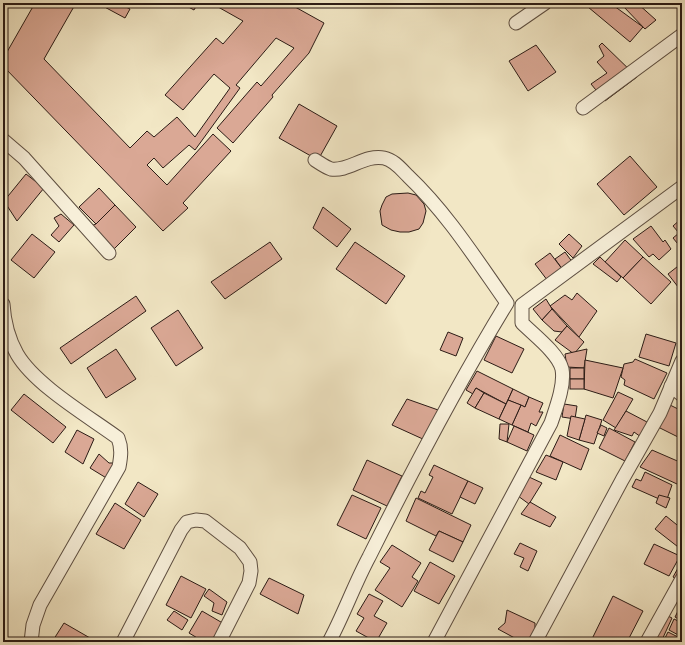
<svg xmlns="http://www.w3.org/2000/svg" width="685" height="645" font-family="Vollkorn,serif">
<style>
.building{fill:#daa895;stroke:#2b1b15}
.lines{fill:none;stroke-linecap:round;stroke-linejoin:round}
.minor-casing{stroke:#5d4e41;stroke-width:15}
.minor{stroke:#f7efd9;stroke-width:13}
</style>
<rect width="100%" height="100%" fill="#f2e7c5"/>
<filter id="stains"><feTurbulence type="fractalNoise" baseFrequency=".005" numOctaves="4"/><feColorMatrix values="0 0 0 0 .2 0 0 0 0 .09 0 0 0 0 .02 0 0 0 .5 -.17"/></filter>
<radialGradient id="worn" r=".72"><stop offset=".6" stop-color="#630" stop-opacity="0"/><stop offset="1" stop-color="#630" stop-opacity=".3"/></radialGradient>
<g class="building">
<path d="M35,3H76L44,59L130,148L147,131L154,137L177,117L195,137L230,88L214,74L183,110L165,95L216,38L223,44L243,21L211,3H288L324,23L309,53L272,95L273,97L233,143L217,128L257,82L261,86L294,48L276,38L236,85L240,88L195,150L189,145L163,168L154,158L147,165L167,185L213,134L231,151L183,203L188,208L163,231L3,66V59Z"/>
<path d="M100,3H118L130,9L125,18L99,4Z"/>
<path d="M181,3H198L194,10Z"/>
<path d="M591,3H610L643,27L630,42L588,7Z"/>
<path d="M632,3H637L656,20L645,29L623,6Z"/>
<path d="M602,43L637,77L605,101L591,84L607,73L597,62L604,56L599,46Z"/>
<path d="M536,45L556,72L528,91L509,61Z"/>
<path d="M299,104L337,126L318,160L279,138Z"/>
<path d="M630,156L657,187L624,215L597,184Z"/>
<path d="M26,174L44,188L17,221L4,201Z"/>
<path d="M99,188L115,205L96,224L79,207Z"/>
<path d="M408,193L416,195L424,204L426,211L423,223L419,229L409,232H400L391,230L382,225L380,211L382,205L386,197L392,194Z"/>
<path d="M115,205L136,227L114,249L91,226L96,224Z"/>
<path d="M323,207L351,229L337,247L313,228Z"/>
<path d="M61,214L74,225L59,242L51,235L59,226L54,218Z"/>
<path d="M682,218V249L673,238L679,233L673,226Z"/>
<path d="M651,226L663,242L665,240L671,249L659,260L653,254L649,257L633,239Z"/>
<path d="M32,234L55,252L34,278L11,260Z"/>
<path d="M569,234L582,246L573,258L559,244Z"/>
<path d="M625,240L643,257L623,278L605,262Z"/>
<path d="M270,242L282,259L225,299L211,282Z"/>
<path d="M355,242L405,276L386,304L336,269Z"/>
<path d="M565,252L573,263L563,270L555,259Z"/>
<path d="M550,253L569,278L554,289L535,264Z"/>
<path d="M600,257L621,277L617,282L593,264Z"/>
<path d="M643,257L671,282L651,304L623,278Z"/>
<path d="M682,263V292L668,274Z"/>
<path d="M577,293L597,311L579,337L550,306L565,295L572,300Z"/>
<path d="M136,296L146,311L71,364L60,348Z"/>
<path d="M546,299L552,309L542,320L533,309Z"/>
<path d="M552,309L567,326L562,332L554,331L542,320Z"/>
<path d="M178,310L203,348L176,366L151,328Z"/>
<path d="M567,326L584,342L574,354L555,340Z"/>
<path d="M448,332L463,338L456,356L440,350Z"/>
<path d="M646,334L676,343L669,366L639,357Z"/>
<path d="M496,336L524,349L512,373L484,360Z"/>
<path d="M116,349L136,379L106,398L87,368Z"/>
<path d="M587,349L584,368L567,367L565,354Z"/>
<path d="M635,359L667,373L654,399L624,385L625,380L621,377L624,364L633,362Z"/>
<path d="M585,360L623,368L613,398L584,389Z"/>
<rect x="570" y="368" width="14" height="11"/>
<path d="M477,371L513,389L506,404L476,388L473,394L466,390Z"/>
<rect x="570" y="379" width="14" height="10"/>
<path d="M476,388L484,393L475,408L467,403Z"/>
<path d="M513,389L529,397L525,407L508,400Z"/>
<path d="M618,392L633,399L616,428L603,420Z"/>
<path d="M484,393L506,404L499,419L475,408Z"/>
<path d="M24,394L66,427L53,443L11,410Z"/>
<path d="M529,397L543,403L539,412H543L536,426L531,423L528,432L512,425L521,405L525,407Z"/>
<path d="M407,399L441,411L425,440L392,425Z"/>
<path d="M508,400L521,405L512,425L499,419Z"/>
<path d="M564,404L577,406L575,419L562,417Z"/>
<path d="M668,404L682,411V431L678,437L658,427Z"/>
<path d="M626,411L647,422L641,437L634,432L632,436L614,430Z"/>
<path d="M586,415L602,420L594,444L579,440Z"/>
<path d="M571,416L585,419L579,440L567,436Z"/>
<path d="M500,424H509L507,442L499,439Z"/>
<path d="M601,425L607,428L604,436L597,433Z"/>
<path d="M514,426L534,435L527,451L507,442Z"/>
<path d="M609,428L635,442L625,461L599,448Z"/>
<path d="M77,430L94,439L83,464L65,452Z"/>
<path d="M560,435L589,449L581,470L550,456Z"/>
<path d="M652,450L682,463V477L677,484L640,467Z"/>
<path d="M99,454L109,463H116L108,479L90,468Z"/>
<path d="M546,455L563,462L556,480L536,472Z"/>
<path d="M367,460L402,476L387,506L353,490Z"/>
<path d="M434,465L468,481L452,514L418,498L421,491L425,493L433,477L429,475Z"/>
<path d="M645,472L672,485L666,502L632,487L636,479L641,481Z"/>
<path d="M529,477L542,483L529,504L518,496Z"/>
<path d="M468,481L483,488L475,504L460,497Z"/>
<path d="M138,482L158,494L144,517L125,504Z"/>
<path d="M352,495L381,508L366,539L337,525Z"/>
<path d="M659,495L670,498L666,508L656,503Z"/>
<path d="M416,498L471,525L463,542L439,531L436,536L406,521Z"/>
<path d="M530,502L556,517L550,527L521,514Z"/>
<path d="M115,503L141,520L124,549L96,534Z"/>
<path d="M666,516L682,529V550L655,529Z"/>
<path d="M439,531L463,542L453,562L429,550Z"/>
<path d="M520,543L537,551L528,571L520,567L524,558L514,554Z"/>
<path d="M654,544L680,556L669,576L644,564Z"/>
<path d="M392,545L421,563L412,577L418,581L402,607L375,590L390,568L380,562Z"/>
<path d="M682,561V573L678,580L673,577Z"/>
<path d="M430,562L455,576L439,604L414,591Z"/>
<path d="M181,576L206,589L191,618L166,605Z"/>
<path d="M269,578L304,595L298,614L260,594Z"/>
<path d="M209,589L227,602L222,615L212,611L214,603L204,596Z"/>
<path d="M369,594L383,601L374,616L387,623L376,642L356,631L364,618L357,614Z"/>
<path d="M613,596L643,611L627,642H593L591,641Z"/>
<path d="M680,607L682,609V621L675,617Z"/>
<path d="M507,610L535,623V629L528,642H522L498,629L505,623Z"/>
<path d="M174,611L188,620L182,630L167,620Z"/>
<path d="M202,611L226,625L215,642H204L189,633Z"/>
<path d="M664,614L672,618L661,642H650Z"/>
<path d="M674,619L682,623V637L669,630Z"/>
<path d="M64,623L90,638L87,642H52Z"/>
<path d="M668,632L682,639V642H663Z"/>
</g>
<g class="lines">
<g class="minor-casing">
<g id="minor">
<path d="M516,23L545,3"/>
<path d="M583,108L682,35"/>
<path d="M3,140L24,158L109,253"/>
<path d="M315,160C320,163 325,167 331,169C348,172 365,154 384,158C394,160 401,169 408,176C447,213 476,259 507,303C457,385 412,471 369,557C354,585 344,614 329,642"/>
<path d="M3,304C4,321 8,338 17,354C35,385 88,416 118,438C122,448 121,456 119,467L40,605L33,625L31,642"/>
<path d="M671,386L682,395"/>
<path d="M123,642L181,530L187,522L196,520L205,521L240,548L250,562L251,571L249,583L219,642"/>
<path d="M434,642L551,423C556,408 565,385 562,369C558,353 534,335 522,323V305L682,187"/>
<path d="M535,642L622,480L660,413L682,361"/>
<path d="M647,642L682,579"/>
</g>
</g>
<use href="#minor" class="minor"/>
</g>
<rect width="685" height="645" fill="none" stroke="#f2e7c5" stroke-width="16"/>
<rect x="4" y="4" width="677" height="637" fill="none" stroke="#2b1b15" stroke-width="2"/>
<rect x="8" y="8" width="669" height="629" fill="none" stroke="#2b1b15"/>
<rect width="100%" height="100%" filter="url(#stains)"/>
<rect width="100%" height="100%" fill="url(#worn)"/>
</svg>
